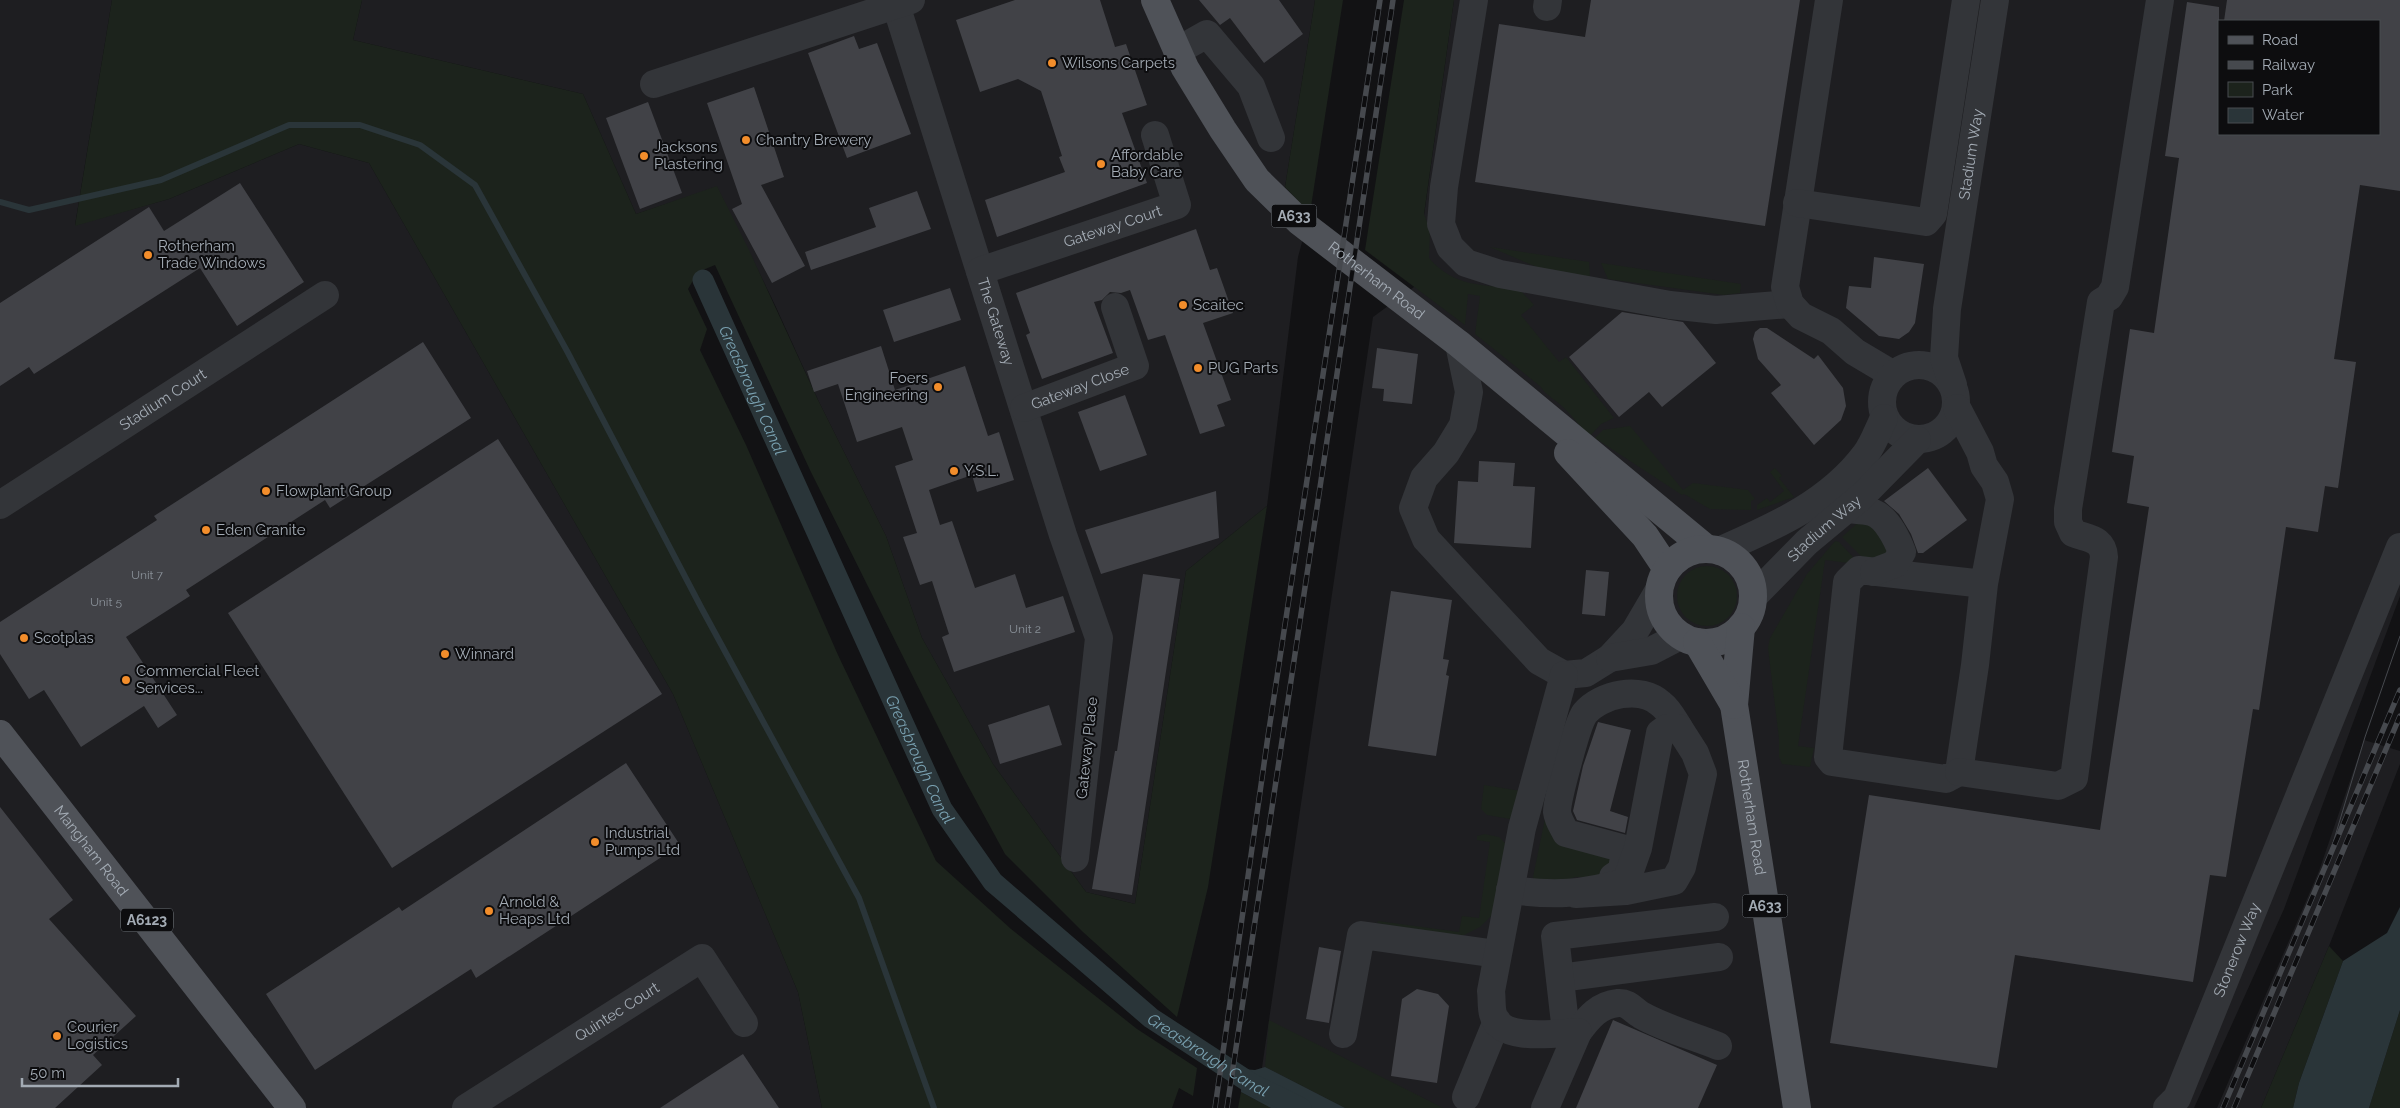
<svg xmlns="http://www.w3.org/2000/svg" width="2400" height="1108" font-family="Raleway,sans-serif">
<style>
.built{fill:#1e1e21;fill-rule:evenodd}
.green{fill:#1c231c}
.water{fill:#2a3539}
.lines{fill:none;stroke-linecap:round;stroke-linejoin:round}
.stream{stroke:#2a3539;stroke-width:6}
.canal{stroke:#2a3539;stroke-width:21}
.building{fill:#414247}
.minor{stroke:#333539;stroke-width:28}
.major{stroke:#4f5258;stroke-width:28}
.tram{stroke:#46494e;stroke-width:1}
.rail-casing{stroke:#46494e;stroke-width:5.5}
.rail{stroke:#0d0d0f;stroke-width:4;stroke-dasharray:11;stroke-linecap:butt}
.poi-dot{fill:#f28d2b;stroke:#0d0d0f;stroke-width:2}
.labels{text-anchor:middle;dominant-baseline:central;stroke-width:4;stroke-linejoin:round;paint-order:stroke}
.number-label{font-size:12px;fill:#8a9199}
.shield{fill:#0d0d0f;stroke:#767c82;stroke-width:1}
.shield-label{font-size:14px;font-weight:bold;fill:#a3abb4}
.poi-label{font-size:15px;fill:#a3abb4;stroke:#0d0d0f;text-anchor:start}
.street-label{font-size:15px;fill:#a3abb4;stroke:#0d0d0f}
.water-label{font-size:16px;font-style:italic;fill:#79a0b0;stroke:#0d0d0f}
</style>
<rect width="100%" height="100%" fill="#121214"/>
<g class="built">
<path d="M0,0H112L75,225L169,199L299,144L369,163L673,694L798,992L822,1108H0Z"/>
<path d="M362,0H1315L1285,187L1310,213L1298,257L1267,506L1186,571L1135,904L1086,892L993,764L922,638L886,536L818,400L775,305L717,187L636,214L583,94L353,40Z"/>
<path d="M1454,0H2400V596L2284,909L2194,1108H1256L1373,317L1414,287ZM2219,21H2379V134H2219Z"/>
<path d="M2364,740L2400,751V764L2329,946L2261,1108H2217L2319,871Z"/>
</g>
<g class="green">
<path d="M112,0H362L353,40L583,94L636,214L717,186L749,250L818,400L886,536L922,638L993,764L1086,892L1135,904L1186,571L1267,506L1208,887L1177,1017L1083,932L1005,854L961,773L810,470L715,265L698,272L688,289L707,329L700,350L746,445L838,655L936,861L1011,929L1137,1029L1197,1068L1193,1096L1179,1088L1172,1108H822L798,992L673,694L369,163L299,144L169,199L75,226Z"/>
<path d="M1315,0H1343L1310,213L1285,187Z"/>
<path d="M1404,0H1454L1424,214L1430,230L1429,258C1455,288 1482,284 1519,289L1534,305L1521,315L1559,362L1566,357L1614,418L1601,424L1590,436C1581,428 1574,418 1566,410C1558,401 1546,396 1540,386L1475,334L1480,296L1468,294L1465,325L1365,250Z"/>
<path d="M1490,247L1589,262L1590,277L1539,268Z"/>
<path d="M1601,263L1741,284L1740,293L1724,295L1608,279Z"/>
<path d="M1630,426L1683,490L1693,483L1748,490L1755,499L1751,501V510L1710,509L1684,494L1682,495L1595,438L1603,430Z"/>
<path d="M1775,468L1782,476L1779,478L1794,497L1757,510V505L1767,498L1770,502L1784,491L1770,472Z"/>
<path d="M1861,520L1873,525L1891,557L1864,559L1842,537Z"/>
<path d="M1835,541L1839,542L1853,557L1849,563L1825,560L1798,746L1814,748L1810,767L1782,764L1779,757V739L1768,648L1770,638L1807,574Z"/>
<circle cx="1707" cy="596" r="30"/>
<path d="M1484,785L1521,791L1518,810L1510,819L1487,815L1481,809Z"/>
<path d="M1547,809L1608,850L1617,871L1594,877H1575L1549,886L1535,881L1533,877Z"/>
<path d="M1485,834L1499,837L1509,847L1494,913L1480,927L1464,935L1451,937L1377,923L1378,921L1459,932L1462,916L1479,918L1490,842L1477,840V836Z"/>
<path d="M2329,946L2343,961L2299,1083L2293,1108H2261Z"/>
<path d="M2400,1010V1108H2369Z"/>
<path d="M1269,1020L1443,1108H1345L1265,1067Z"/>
<path d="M1241,1092L1271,1108H1238Z"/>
</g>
<g class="water">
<path d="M2400,907V1010L2369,1108H2293L2299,1083L2343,961L2387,933Z"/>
<path d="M1265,1067L1345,1108H1271L1241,1092L1242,1069L1255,1070Z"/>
</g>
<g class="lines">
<path class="stream" d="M0,202L29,210L161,180L289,125H360L420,145L475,185L567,351L702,609L859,898L934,1108"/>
<path class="canal" id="s1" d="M703,280L942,809L993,882L1151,1018L1252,1084L1301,1108"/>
</g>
<g class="building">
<path d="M1015,0H1100L1115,47L1126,44L1147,105L1122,113L1147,183L997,237L985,200L1065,172L1059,157L1062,156L1041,91L1018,79L980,92L956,20Z"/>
<path d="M1199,0H1279L1303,34L1264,63L1230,18L1220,25Z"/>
<path d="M1591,0H1800L1765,226L1475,182L1499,24L1585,37Z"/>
<path d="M2227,0H2400V191L2360,185L2334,359L2356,362L2338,488L2325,486L2318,532L2286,527L2259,710L2253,709L2226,877L2210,875L2193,982L2015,955L1997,1068L1830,1043L1869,795L2100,830L2149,507L2127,503L2134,456L2112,452L2130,329L2154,333L2179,158L2165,156L2187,2L2219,7V134H2379V21H2224Z"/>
<path d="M854,36L859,49L877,43L911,134L847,158L808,53Z"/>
<path d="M754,87L784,177L761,185L805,266L772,283L732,209L742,204L707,103Z"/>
<path d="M648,102L682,193L640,209L606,118Z"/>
<path d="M240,183L304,282L237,326L200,268L34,374L29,367L0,386V303L149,207L164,231Z"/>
<path d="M917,191L931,229L811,270L805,252L876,227L869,208Z"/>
<path d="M1196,229L1210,270L1217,268L1233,313L1203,323L1231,400L1217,405L1225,426L1200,434L1165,335L1148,340L1130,290L1121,293L1110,292L1102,300L1094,302L1113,353L1042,379L1026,335L1030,333L1016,293Z"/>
<path d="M1874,257L1924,264L1915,323L1909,332L1899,339L1879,336L1846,308L1849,286L1871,288Z"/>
<path d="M950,288L961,320L894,342L883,310Z"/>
<path d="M1622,312L1683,322L1716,363L1662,407L1649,392L1619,417L1569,357Z"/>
<path d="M1760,328H1767L1814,359L1818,355L1843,388L1846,406L1841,420L1814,445L1771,393L1781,385L1758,359L1753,339L1755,332Z"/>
<path d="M423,342L471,418L330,508L325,500L186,590L190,596L126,637L177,715L158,728L144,706L81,747L44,690L29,699L0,654V622L157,520L154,516Z"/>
<path d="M881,346L895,390L965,366L988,436L999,432L1014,480L977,492L972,475L929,490L940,525L952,521L975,588L1015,574L1026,608L1063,596L1075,632L954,672L942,637L949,634L932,581L920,585L903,537L917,533L895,466L913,460L902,427L857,442L838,384L814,392L807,371Z"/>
<path d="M1377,348L1418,354L1412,404L1383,401L1384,389L1372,388Z"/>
<path d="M1125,395L1147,455L1100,471L1078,412Z"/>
<path d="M498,439L662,694L392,868L228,613Z"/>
<path d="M1479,461L1515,463L1513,486L1535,487L1531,548L1454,543L1458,481L1478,482Z"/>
<path d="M1928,468L1967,520L1923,553H1918L1911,534L1899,514L1884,501Z"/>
<path d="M1216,491L1219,538L1101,574L1085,530Z"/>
<path d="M1586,570L1609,572L1605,616L1582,614Z"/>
<path d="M1143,574L1180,579L1132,895L1092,889L1115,751H1117Z"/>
<path d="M1391,591L1452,600L1443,659L1449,660L1446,675L1449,676L1436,756L1368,746Z"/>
<path d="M1049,705L1062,745L1000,764L988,725Z"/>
<path d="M1598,722L1631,730L1610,811L1628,817L1625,833L1577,820L1573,811L1583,766Z"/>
<path d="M626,763L680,845L476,978L471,969L315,1070L266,994L399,907L402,911Z"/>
<path d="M0,807L73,900L49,919L136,1016L93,1055L102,1065L55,1108H0Z"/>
<path d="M1319,947L1341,951L1329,1023L1306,1019Z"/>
<path d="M1417,989L1438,994L1449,1006L1437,1083L1391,1076L1402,999Z"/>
<path d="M1613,1020L1717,1065L1698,1108H1576Z"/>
<path d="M743,1054L779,1108H660L692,1087Z"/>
</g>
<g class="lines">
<g class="minor">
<path d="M1474,0L1444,187L1441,224L1450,247L1466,263L1500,274L1670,305L1716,310L1790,304"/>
<path d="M1829,0L1785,287L1790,304L1801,316L1831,331L1855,352L1892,374"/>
<path id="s2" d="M896,5L1063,535L1099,638L1075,858"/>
<path d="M1547,7L1548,0"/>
<path d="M1177,51L1207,34L1251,86L1271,138"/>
<path d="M654,84L911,0"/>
<path d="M1797,203L1926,222L1933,214L1966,0"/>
<path id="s3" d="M980,271L1177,205L1155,135"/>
<path d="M1459,344L1469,392L1463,425L1446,453L1424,478L1413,508L1426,539L1539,661L1564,675L1586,673L1610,658L1635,631L1659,590"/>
<circle cx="1919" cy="402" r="37"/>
<path id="s4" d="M1953,385L1944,358L1947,309L1995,0"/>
<path id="s5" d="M1024,408L1135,366L1115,307"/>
<path d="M1957,408L1980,452L1984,466L1995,482L2000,499L1984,584L1975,665L1959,772L1946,779L1832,762L1828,757L1847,582L1859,570L1984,584"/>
<path id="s6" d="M0,505L325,295"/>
<path d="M1847,509C1854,510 1863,510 1871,512C1886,516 1897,539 1902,552L1895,564L1874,572"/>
<path d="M1719,551C1773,527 1828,504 1865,455C1873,445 1878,430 1884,418"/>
<path id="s7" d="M1753,597L1807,542L1861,497L1917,440"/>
<path d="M1610,658L1651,651L1680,636"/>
<path d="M1959,772L2058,786L2074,778L2104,557C2103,538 2088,539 2073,533L2068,522V509L2101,302L2109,297L2115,287L2160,0"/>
<path d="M1613,877L1622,871L1625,849L1566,833C1563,827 1558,820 1557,812C1557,800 1577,723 1585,713C1601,694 1641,685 1661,704C1669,710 1674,720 1679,728"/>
<path d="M1510,890C1556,896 1582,894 1626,882L1638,848L1660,733L1667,728H1679L1695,753L1703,774L1682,867L1674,881L1626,891L1576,894"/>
<path d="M1560,978L1719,957"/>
<path d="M1566,1032L1555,936L1715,917"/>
<path d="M1578,1032C1589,1017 1599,1005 1618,1003C1628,1002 1633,1010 1641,1015C1664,1028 1693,1036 1718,1046"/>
<path d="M1343,1034L1361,935L1497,954"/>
<path d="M1466,1097L1497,1021"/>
<path id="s8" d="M466,1108L702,958L744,1023"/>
<path d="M1545,1108L1578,1032C1557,1033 1500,1043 1493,1014C1491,1007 1492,998 1491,991L1522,828L1564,675"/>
<path id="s9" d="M2167,1108L2177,1098L2400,547"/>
</g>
<g class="major">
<path id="s10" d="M1155,0L1185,68L1223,130L1257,180L1300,222L1459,344L1707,549"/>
<path d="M1568,453L1645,536L1667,569"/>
<circle cx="1706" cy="596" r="47"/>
<path id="s11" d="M1741,627L1734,705L1797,1108"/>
<path d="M1697,642L1734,705"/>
<path id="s12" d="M0,734L292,1108"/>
</g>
<path class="tram" d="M2327,863L2365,737L2400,636"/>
<g class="rail-casing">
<g id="rail">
<path d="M1215,1108L1267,743L1380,0"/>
<path d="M1227,1108L1393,0"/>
<path d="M2223,1108L2400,690"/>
<path d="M2234,1108L2400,716"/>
</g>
</g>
<use href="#rail" class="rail"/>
</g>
<g class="poi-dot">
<circle cx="1052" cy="63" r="5"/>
<circle cx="746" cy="140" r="5"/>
<circle cx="644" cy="156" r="5"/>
<circle cx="1101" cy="164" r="5"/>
<circle cx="148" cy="255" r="5"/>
<circle cx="1183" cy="305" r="5"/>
<circle cx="1198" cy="368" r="5"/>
<circle cx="938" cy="387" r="5"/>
<circle cx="954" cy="471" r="5"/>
<circle cx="266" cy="491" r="5"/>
<circle cx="206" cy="530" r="5"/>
<circle cx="24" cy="638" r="5"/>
<circle cx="445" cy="654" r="5"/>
<circle cx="126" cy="680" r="5"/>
<circle cx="595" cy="842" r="5"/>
<circle cx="489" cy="911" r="5"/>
<circle cx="57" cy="1036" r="5"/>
</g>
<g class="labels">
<g class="number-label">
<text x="147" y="575">Unit 7</text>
<text x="106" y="602">Unit 5</text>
<text x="1025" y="629">Unit 2</text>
</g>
<g class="shield">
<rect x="1271.5" y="204.5" width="45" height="23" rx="4"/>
<rect x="1742.5" y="894.5" width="45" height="23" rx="4"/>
<rect x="121" y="908.5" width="52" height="23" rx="4"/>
</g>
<g class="shield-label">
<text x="1294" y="216">A633</text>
<text x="1765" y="906">A633</text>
<text x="147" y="920">A6123</text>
</g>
<g class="poi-label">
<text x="1062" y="63">Wilsons Carpets</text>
<text x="756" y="140">Chantry Brewery</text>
<text x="654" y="147">Jacksons<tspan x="654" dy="17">Plastering</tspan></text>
<text x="1111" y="155">Affordable<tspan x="1111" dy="17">Baby Care</tspan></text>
<text x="158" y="246">Rotherham<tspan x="158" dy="17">Trade Windows</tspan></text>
<text x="1193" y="305">Scaitec</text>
<text x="1208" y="368">PUG Parts</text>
<text x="928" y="378" text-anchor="end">Foers<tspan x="928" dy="17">Engineering</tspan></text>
<text x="964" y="471">Y.S.L.</text>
<text x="276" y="491">Flowplant Group</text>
<text x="216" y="530">Eden Granite</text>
<text x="34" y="638">Scotplas</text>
<text x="455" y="654">Winnard</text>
<text x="136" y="671">Commercial Fleet<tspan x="136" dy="17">Services...</tspan></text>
<text x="605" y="833">Industrial<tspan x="605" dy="17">Pumps Ltd</tspan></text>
<text x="499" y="902">Arnold &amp;<tspan x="499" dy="17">Heaps Ltd</tspan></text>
<text x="67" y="1027">Courier<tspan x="67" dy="17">Logistics</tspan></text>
</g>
<g class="street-label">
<text stroke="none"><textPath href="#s4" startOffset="234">Stadium Way</textPath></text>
<text stroke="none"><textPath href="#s3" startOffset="140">Gateway Court</textPath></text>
<text stroke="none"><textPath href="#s10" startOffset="364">Rotherham Road</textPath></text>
<text stroke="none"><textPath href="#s2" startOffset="332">The Gateway</textPath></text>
<text stroke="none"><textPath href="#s5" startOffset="60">Gateway Close</textPath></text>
<text stroke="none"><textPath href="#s6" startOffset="194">Stadium Court</textPath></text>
<text stroke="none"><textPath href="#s7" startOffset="99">Stadium Way</textPath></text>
<text transform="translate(1087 748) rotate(-84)">Gateway Place</text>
<text stroke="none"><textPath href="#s11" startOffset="192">Rotherham Road</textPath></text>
<text stroke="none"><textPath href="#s12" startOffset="148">Mangham Road</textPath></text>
<text stroke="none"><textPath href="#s9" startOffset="174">Stonerow Way</textPath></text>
<text stroke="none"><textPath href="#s8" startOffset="179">Quintec Court</textPath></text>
</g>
<g class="water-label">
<text stroke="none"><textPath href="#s1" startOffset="121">Greasbrough Canal</textPath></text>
<text stroke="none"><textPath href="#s1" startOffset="526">Greasbrough Canal</textPath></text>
<text stroke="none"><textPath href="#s1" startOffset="946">Greasbrough Canal</textPath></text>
</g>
</g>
<rect x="2218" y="20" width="162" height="115" fill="#0d0d0f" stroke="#494c51"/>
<rect x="2228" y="36" width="25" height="8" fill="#4f5258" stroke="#494c51"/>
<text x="2262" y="45" font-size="15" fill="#a3abb4">Road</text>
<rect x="2228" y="61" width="25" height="8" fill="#46494e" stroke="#494c51"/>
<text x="2262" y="70" font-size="15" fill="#a3abb4">Railway</text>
<rect x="2228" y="82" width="25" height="15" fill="#1c231c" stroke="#494c51"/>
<text x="2262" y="95" font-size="15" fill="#a3abb4">Park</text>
<rect x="2228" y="108" width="25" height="15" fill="#2a3539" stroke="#494c51"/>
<text x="2262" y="120" font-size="15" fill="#a3abb4">Water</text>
<path d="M22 1078v8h156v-8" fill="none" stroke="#a3abb4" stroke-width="2.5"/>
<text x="30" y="1078" font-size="15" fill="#a3abb4" stroke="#0d0d0f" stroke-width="4" paint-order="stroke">50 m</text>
</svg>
